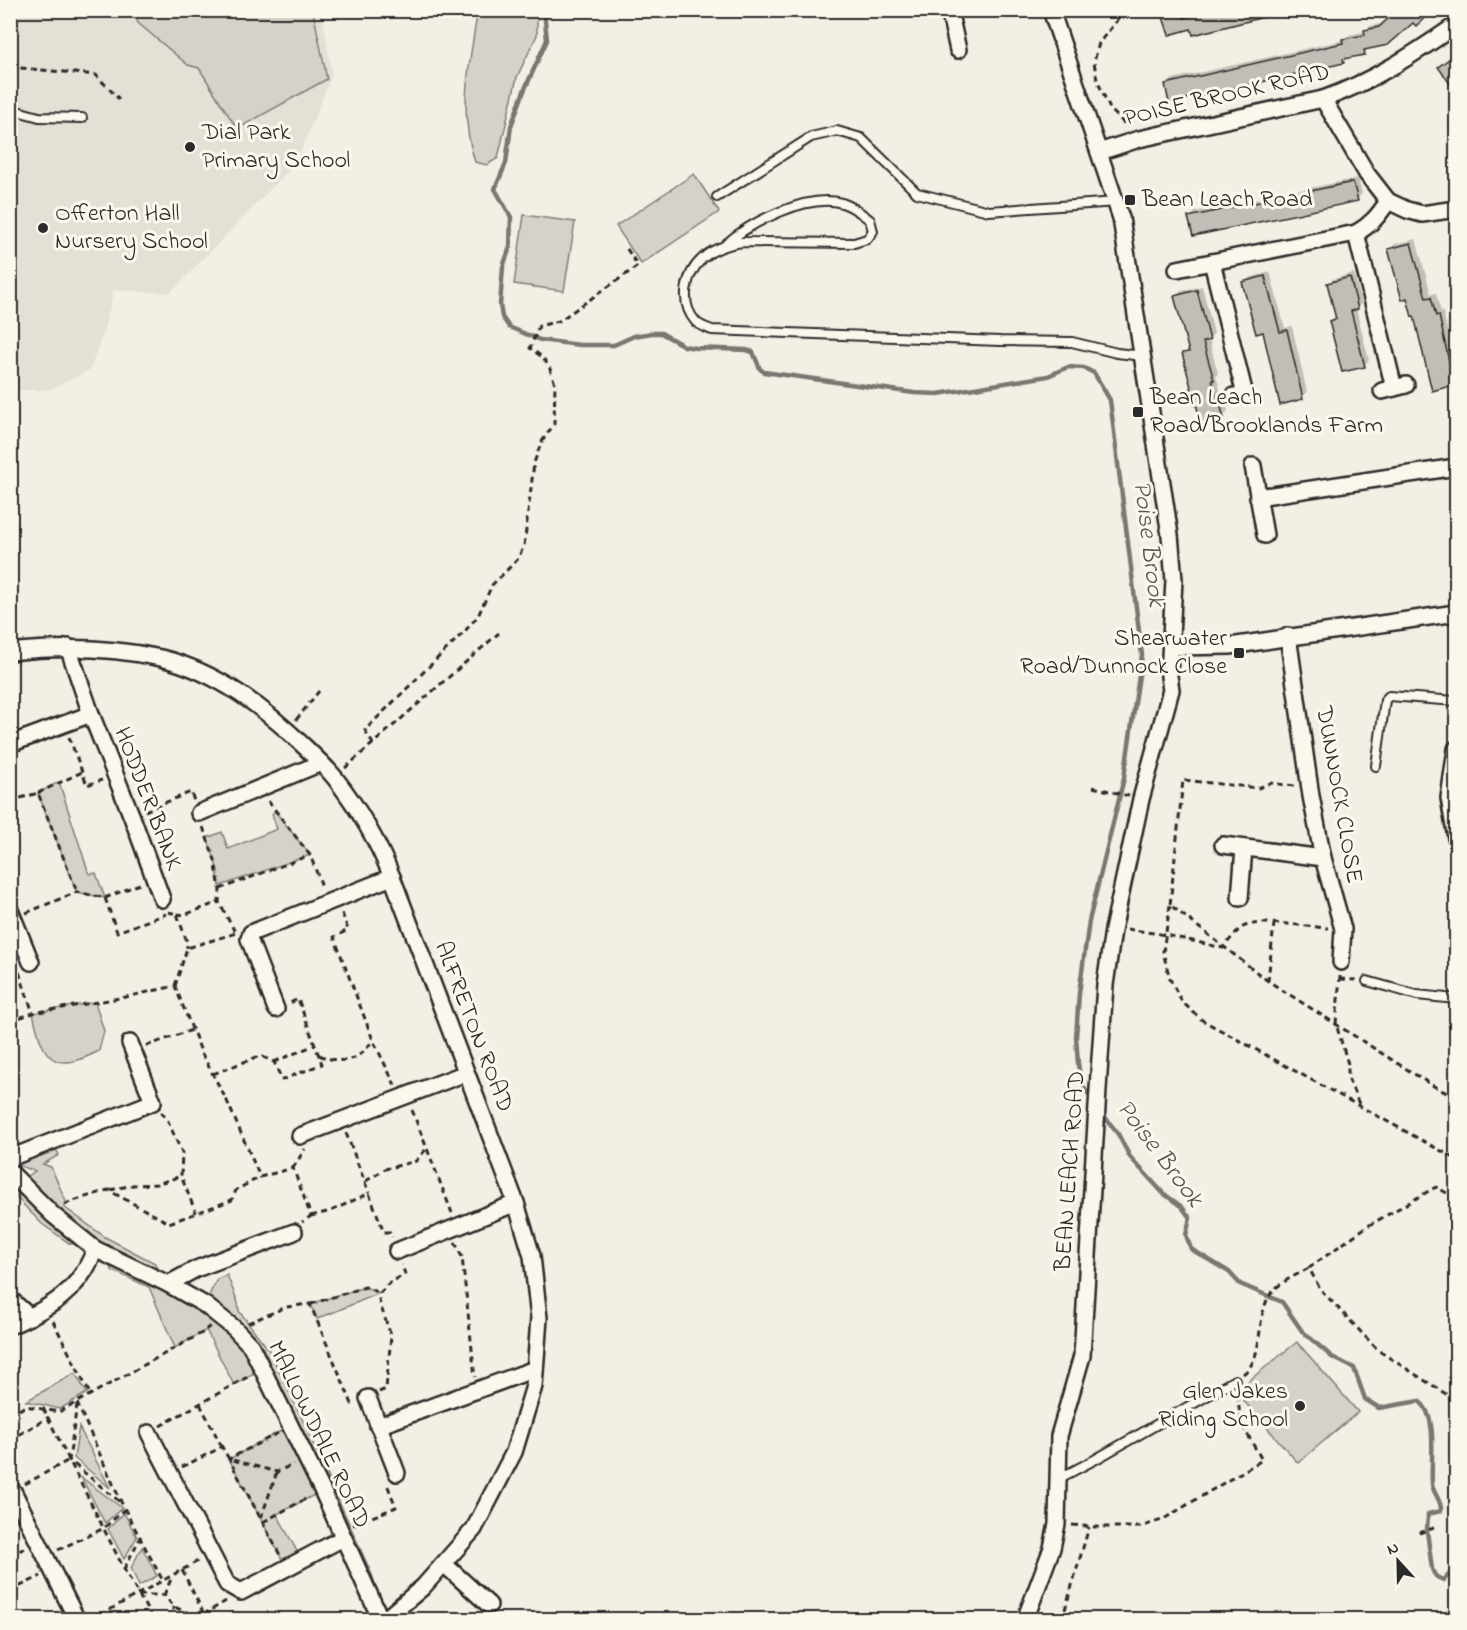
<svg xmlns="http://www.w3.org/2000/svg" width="1467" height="1630" font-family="'Indie Flower',sans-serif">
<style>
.built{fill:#e4e0d6}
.green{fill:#d5d2c9;stroke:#807e7a;stroke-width:1.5}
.shadow{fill:#0003}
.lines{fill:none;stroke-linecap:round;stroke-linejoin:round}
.stream{stroke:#787772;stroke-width:4.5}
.building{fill:#c0beb6;stroke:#2b2b2b;stroke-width:1.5}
.lane-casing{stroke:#2b2b2b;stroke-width:12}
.street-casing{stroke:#2b2b2b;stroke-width:20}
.path{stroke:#2b2b2b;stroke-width:3;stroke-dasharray:6 4.5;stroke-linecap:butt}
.lane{stroke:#fbf7ec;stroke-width:8}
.street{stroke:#fbf7ec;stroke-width:15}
.poi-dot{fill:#2b2b2b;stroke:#fbf7ec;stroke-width:2}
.labels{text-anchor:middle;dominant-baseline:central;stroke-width:6;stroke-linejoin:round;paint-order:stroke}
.street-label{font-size:24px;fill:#2b2b2b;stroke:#fbf7ec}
.poi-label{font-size:24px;fill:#2b2b2b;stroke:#fbf7ec;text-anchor:start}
.water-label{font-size:26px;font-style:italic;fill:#585755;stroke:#fbf7ec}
</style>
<rect width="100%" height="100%" fill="#f3efe4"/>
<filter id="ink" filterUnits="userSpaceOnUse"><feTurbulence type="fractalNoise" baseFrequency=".0167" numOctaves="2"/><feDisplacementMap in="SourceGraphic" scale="12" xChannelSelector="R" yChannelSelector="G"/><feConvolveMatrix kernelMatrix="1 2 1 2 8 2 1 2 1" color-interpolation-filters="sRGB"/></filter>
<g filter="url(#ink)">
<path class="built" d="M11,11H322L332,75L296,163L170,293L114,290L103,333L90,370L49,390H11Z"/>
<g class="green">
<path d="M133,11H313L327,79L237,129L199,68L188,65L138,23Z"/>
<path d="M480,11H537V35L517,77L498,158L487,165L475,162C458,109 469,68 477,15Z"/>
<path d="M694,174L719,212L641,264L616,226Z"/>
<path d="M524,215L575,222L564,291L514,284Z"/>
<path d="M59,782L89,874L96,873L105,898L77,892L38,793Z"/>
<path d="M275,811L310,855L220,886L215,860L207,838L222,832L228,849L277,829L272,814Z"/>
<path d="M95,1002L104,1031L99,1051C52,1075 43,1059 33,1013Z"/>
<path d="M52,1142L59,1155L43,1164L51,1167L67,1204L64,1207L105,1237L155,1263L168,1284L205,1304L217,1279L227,1275L238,1303L239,1311L269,1350L305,1425L373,1577L382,1619L322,1491L277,1514L301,1559L286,1567L229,1459L290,1426L262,1368L234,1385L206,1330L175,1348L149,1287L113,1271L95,1249L69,1243L42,1224L11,1192L10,1172L19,1182L35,1171L11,1163Z"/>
<path d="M365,1287L380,1293L317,1319L310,1304Z"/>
<path d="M1297,1342L1358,1412L1298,1463L1243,1400L1242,1386Z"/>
<path d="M75,1373L87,1393L60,1409L26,1401Z"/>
<path d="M79,1427L110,1488L74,1458Z"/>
<path d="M81,1477L122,1508L105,1523Z"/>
<path d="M124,1513L137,1537L124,1559L108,1529Z"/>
<path d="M142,1547L157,1576L139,1586L131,1568Z"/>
</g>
<g class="shadow">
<path d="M1176,10H1188L1189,14L1204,10H1290L1194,34L1192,27L1165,17L1170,12Z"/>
<path d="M1399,10H1433L1416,24L1413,21L1370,47L1364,53L1348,57L1343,61L1167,85L1172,79L1344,40L1349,35L1364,32L1370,26L1385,23Z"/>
<path d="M1358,178L1362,194L1357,199L1190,218L1195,212Z"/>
<path d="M1416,239L1431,294L1436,293L1441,312L1443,311L1456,368V381L1454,383L1433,389L1421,335L1390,249L1395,244Z"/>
<path d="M1270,272L1285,328L1292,326L1307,392L1302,398L1264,331L1244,283L1249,278Z"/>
<path d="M1354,273L1362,303L1356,308L1369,360L1364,365L1330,321L1336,315L1328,284L1333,279Z"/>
<path d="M1202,286L1214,333L1209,339L1218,374L1216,375L1223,400H1225L1228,411L1223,416L1197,403H1195L1184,354L1189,348L1176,296L1181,291Z"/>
</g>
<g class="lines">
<g class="stream">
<path d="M544,10L547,40L524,91L511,126L506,163L495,189L511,217L510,247L503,267L500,305L502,317L509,327L540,340L580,345H614L634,336L652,333H661L684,346L696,348L746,350L753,352L760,369L764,372L914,393L938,394L1048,376L1068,367L1084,368L1094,373L1110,400L1142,655L1124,778L1089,921L1079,993L1076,1037L1078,1063L1080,1077L1085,1090L1093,1100"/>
<path d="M1101,1112L1118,1134L1130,1157L1163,1193L1182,1207L1190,1218L1186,1235L1191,1249L1229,1272L1240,1284L1282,1302L1302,1331L1332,1357L1354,1368L1365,1399L1379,1408L1419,1401C1439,1416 1430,1461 1432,1484C1433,1494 1442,1500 1441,1511L1428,1514L1427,1531L1432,1569C1434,1576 1437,1578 1444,1580L1456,1567"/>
</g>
</g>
<g class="building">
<path d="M1211,10H1275L1276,14L1193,35L1191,29L1169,35L1163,17L1182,12L1184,18Z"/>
<path d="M1397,10H1433L1416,26L1413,23L1388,45L1364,50L1365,55L1343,59L1344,63L1169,103L1165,84L1343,43L1342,39L1365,35L1364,30L1379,27Z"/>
<path d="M1456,54V92L1438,67Z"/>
<path d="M1353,182L1358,201L1193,236L1188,217Z"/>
<path d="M1411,243L1426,298L1431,297L1436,316L1439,315L1454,385L1432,391L1414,316L1412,317L1407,298L1402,300L1388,249Z"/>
<path d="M1265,276L1280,332L1287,330L1303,399L1280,405L1263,332L1256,334L1242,282Z"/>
<path d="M1350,277L1358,309L1351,311L1365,367L1342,372L1329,321L1336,319L1327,283Z"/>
<path d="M1197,290L1210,340L1203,342L1214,380H1212L1218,404H1220L1224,418L1201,423L1196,404L1194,405L1190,391H1192L1182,353L1189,352L1174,296Z"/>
</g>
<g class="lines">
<g class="lane-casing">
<g id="lane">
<path d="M10,109L39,117L82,118"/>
<path d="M717,197L811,137L837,131L861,138L917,193L989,211L1117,202"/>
<path d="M726,244C751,222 808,193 842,203C853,206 862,214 870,220L873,231L867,239L854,243L742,242C728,244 714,248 703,258C685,274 679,303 696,322C700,326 707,328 712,330L1000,341L1072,342L1117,353L1143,356"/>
<path d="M1376,766L1385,700L1389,696L1456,701"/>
<path d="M1367,981L1417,995L1456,999"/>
<path d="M1058,1479L1096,1459L1235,1380"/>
</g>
</g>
<g class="street-casing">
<g id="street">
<path d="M949,10L958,50"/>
<path d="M1323,99L1367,174L1388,201L1407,210L1422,214L1456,209"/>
<path d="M1099,152L1139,139L1323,99C1372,82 1414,54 1456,25"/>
<path d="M1356,233L1394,388"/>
<path d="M1212,262L1245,395L1234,396"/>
<path d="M1177,269L1356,233C1371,225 1379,215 1388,201"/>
<path d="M1382,391L1406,385"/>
<path d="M1253,466L1265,535"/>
<path d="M1258,497L1456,467"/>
<path d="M1288,636L1311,796L1323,858L1343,929L1341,962"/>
<path d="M68,647L91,714L132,817L162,899"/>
<path d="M1172,647L1230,646L1456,613"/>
<path d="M10,652C62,646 110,647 161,658C218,672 266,709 307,749C316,758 327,768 335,778C359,809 378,842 392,877L516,1203L532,1256L539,1318L534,1386L514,1452L474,1529L423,1587L384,1620"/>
<path d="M10,744L91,714"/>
<path d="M1456,749L1449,798L1456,838"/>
<path d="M199,813L321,763"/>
<path d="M1223,845L1323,858"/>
<path d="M1240,898L1244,848"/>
<path d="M10,910L31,962"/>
<path d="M276,1009L249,939L251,933L392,877"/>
<path d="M300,1136L466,1073"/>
<path d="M10,1158L153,1102L130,1043"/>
<path d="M10,1172L53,1215L95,1249L168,1284L205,1305L234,1328L251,1346L322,1490L381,1620"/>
<path d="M397,1251L516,1203"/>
<path d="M168,1284L196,1269L294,1232"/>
<path d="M10,1299L30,1317"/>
<path d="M10,1326C50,1308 80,1291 95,1249"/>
<path d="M368,1398L397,1473"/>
<path d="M378,1426L535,1369"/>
<path d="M149,1433L227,1584L241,1592L343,1538"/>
<path d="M13,1491L77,1620"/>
<path d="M444,1564L489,1605"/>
<path d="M1025,1620L1052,1548L1057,1524L1059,1436L1082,1356L1099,1073L1105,985L1113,930L1141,799L1171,690L1169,676L1174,580L1170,535L1121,218L1051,10"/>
</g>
</g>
<g class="path">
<path d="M1125,10L1099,43L1094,62L1097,80L1110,109L1128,127"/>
<path d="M10,67L96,75L119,99"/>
<path d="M296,720L319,691"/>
<path d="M69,737L87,785L102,780"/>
<path d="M373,744L365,730L465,631L478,616L492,585L517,560L524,546L534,463L541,443L554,424L555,384L549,366L542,357L530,348L539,326L559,321L638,266L625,246"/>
<path d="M345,768L499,633"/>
<path d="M1294,786L1271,783L1258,788L1183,780L1170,905L1268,981L1430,1084L1456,1098"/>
<path d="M1093,787L1129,796"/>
<path d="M38,793L82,772"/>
<path d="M10,801L38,793L77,892"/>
<path d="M268,801L310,855L323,889"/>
<path d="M145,811L191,792L194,801"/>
<path d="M203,827L215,860L220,889L219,902L235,932"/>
<path d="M220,889L310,855"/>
<path d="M105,898L142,883"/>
<path d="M1170,905L1163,952L1170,979L1182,1002L1202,1020L1456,1159"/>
<path d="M168,912L177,914L187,942V948"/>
<path d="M26,913L77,892L105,898L117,932L166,914"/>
<path d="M342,913L348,930L334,937L373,1040L395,1085"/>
<path d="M177,914L184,915L219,902"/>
<path d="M1127,929L1166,935L1223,948C1230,940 1235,932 1243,927C1259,918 1309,927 1328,928"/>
<path d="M19,972L33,1013"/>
<path d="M1340,976L1336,1024L1348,1064V1078L1359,1104"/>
<path d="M1340,979L1356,980"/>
<path d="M1268,981L1274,924"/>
<path d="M175,986L187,948L236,933"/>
<path d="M10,1021L33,1013L126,997L175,986L202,1054L227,1101L260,1177L293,1168L311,1216L302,1222"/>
<path d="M146,1046L192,1030"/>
<path d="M319,1055C344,1065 358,1062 373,1040"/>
<path d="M274,1062L315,1045"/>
<path d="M213,1074L257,1057H263L274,1062L282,1080L322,1064L298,999L288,1004"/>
<path d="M412,1110L452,1213"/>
<path d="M161,1112L167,1119L182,1153L181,1176L196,1213"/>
<path d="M346,1133L369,1193"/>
<path d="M293,1168L305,1149"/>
<path d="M366,1181L385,1169L416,1161L427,1148"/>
<path d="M110,1190L133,1185L157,1184L181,1176"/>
<path d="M1456,1198L1436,1187L1366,1227L1309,1268L1320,1289L1379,1351L1449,1396L1456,1414"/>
<path d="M65,1205L70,1202L108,1190L169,1223L232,1200L236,1190L260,1177"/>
<path d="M311,1216L331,1211L369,1193L384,1232H390L392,1237"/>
<path d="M455,1242L462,1257L475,1377"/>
<path d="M311,1304L365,1287L380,1293"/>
<path d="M53,1321L90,1394"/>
<path d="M248,1323L286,1307L310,1304L352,1404L354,1403"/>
<path d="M1243,1374C1267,1356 1253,1314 1273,1291C1282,1281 1297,1275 1309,1268"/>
<path d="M379,1392L386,1389L391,1336L379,1301L380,1293L388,1284L405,1274L402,1265"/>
<path d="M77,1403L122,1504L163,1581"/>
<path d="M77,1404L69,1460L120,1502"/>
<path d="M200,1404L222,1447"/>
<path d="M43,1408L124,1569L153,1620"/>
<path d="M10,1415L26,1406L59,1412L202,1333L210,1326"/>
<path d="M160,1426L251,1375"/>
<path d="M278,1433L229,1459L280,1555"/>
<path d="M10,1440L49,1417"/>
<path d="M182,1467L222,1447L229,1459L277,1472L293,1464"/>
<path d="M25,1484L69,1460"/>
<path d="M261,1518L277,1472"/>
<path d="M263,1522L309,1497"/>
<path d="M353,1525L396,1507L387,1484"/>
<path d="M1072,1525L1096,1527H1140L1162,1520L1262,1460L1241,1423L1237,1392"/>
<path d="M1419,1533L1434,1528"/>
<path d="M58,1550L104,1528L125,1509"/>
<path d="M10,1555L25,1548"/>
<path d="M124,1569L141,1536"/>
<path d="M182,1570L204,1614"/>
<path d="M10,1591L41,1576"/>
<path d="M139,1595H164L174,1607L199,1617"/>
<path d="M164,1595L172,1577"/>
<path d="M91,1620L200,1560"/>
<path d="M169,1620L174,1607"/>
<path d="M194,1620L226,1601"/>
<path d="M1062,1620L1089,1527"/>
</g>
<use href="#lane" class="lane"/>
<use href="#street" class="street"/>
</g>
</g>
<g class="poi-dot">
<circle cx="190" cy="147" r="6"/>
<rect x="1124" y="194" width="12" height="12" rx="3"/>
<circle cx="43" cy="228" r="6"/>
<rect x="1132" y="406" width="12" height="12" rx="3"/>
<rect x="1233" y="647" width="12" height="12" rx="3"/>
<circle cx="1300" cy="1406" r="6"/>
</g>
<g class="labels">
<g class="street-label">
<text transform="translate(1227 96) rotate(-13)">POISE BROOK ROAD</text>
<text transform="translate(1338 795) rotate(80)">DUNNOCK CLOSE</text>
<text transform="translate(147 799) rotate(69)">HODDER BANK</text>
<text transform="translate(473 1027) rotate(69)">ALFRETON ROAD</text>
<text transform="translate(1071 1171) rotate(-86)">BEAN LEACH ROAD</text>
<text transform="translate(318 1435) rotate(64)">MALLOWDALE ROAD</text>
</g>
<g class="poi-label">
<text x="202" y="133">Dial Park<tspan x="202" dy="28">Primary School</tspan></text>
<text x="1142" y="200">Bean Leach Road</text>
<text x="55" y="214">Offerton Hall<tspan x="55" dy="28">Nursery School</tspan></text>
<text x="1150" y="398">Bean Leach<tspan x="1150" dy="28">Road/Brooklands Farm</tspan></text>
<text x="1227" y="639" text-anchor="end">Shearwater<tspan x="1227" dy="28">Road/Dunnock Close</tspan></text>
<text x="1288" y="1392" text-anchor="end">Glen Jakes<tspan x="1288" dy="28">Riding School</tspan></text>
</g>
<g class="water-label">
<text transform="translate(1148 544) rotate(83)">Poise Brook</text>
<text transform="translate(1159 1154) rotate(53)">Poise Brook</text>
</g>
</g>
<rect width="1467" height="1630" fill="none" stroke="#fbf7ec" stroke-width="36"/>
<rect x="18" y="18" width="1431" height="1594" fill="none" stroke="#2b2b2b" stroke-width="2" filter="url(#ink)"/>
<g transform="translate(1398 1561) rotate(338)" stroke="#fbf7ec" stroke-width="4.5" paint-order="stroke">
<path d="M0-4.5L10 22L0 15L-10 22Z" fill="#2b2b2b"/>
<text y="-9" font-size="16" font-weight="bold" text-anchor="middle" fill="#2b2b2b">N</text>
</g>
</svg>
